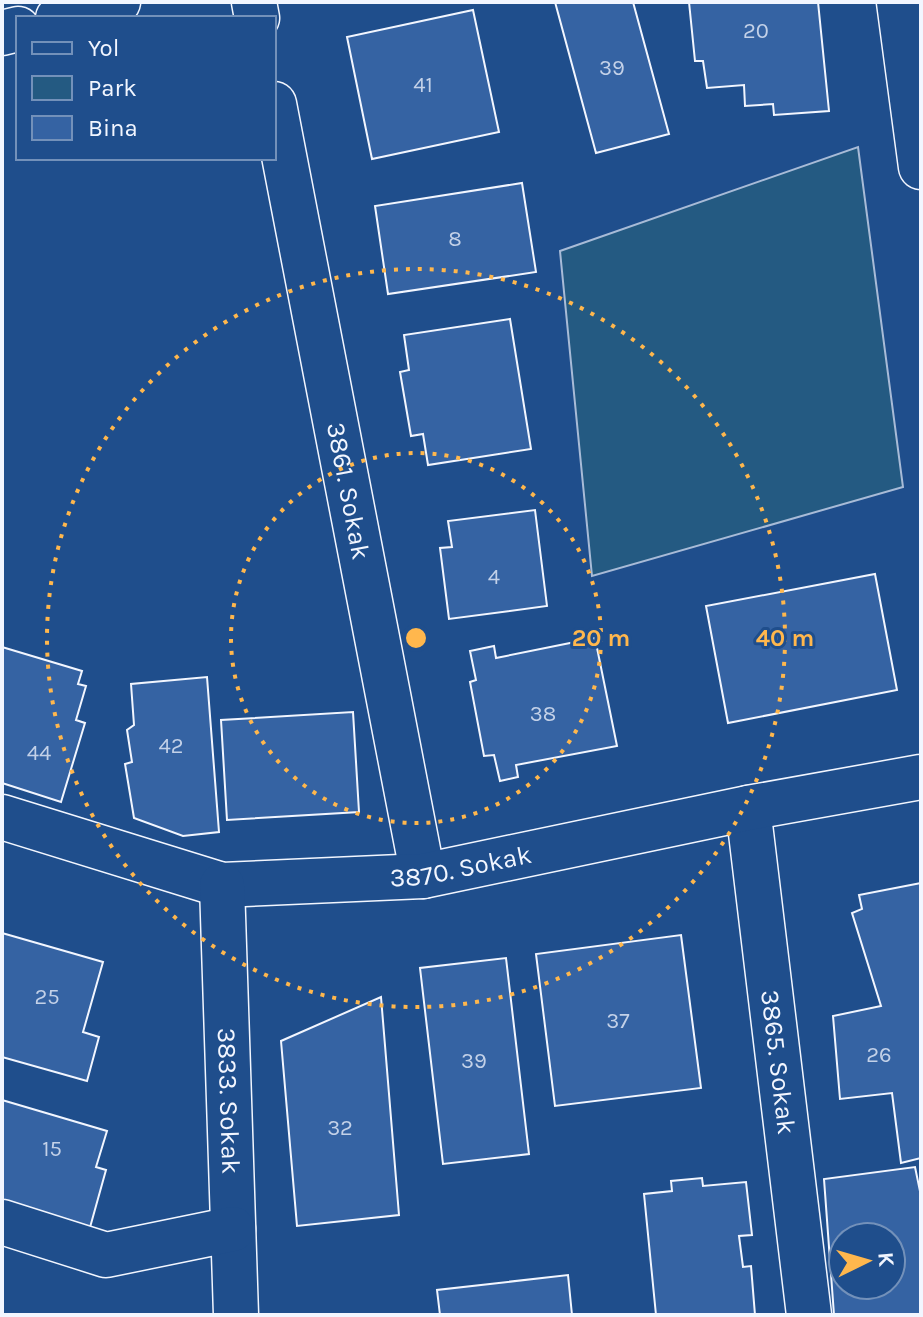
<svg xmlns="http://www.w3.org/2000/svg" width="923" height="1317" font-family="Karla,sans-serif">
<style>
.green{fill:#245a82;stroke:#a8bbd7;stroke-width:2}
.building{fill:#3563a3;stroke:#f2f6ff;stroke-width:2;fill-rule:evenodd}
.lines{fill:none;stroke-linecap:round;stroke-linejoin:round}
.minor-casing{stroke:#f2f6ff;stroke-width:47}
.minor{stroke:#1f4e8c;stroke-width:44}
.ring{fill:none;stroke:#ffb74d;stroke-width:4;stroke-dasharray:4 8}
.labels{text-anchor:middle;dominant-baseline:central;stroke-width:6;stroke-linejoin:round;paint-order:stroke}
.number-label{font-size:22px;fill:#c3d1e8}
.street-label{font-size:26px;fill:#f2f6ff;stroke:#1f4e8c}
.centre{fill:#ffb74d;stroke:#1f4e8c;stroke-width:4}
.ring-label{font-size:24px;text-anchor:middle;font-weight:bold;fill:#ffb74d;stroke:#1f4e8c;stroke-width:6;stroke-linejoin:round;paint-order:stroke}
</style>
<rect width="100%" height="100%" fill="#1f4e8c"/>
<path class="green" d="M858,147L903,487L592,576L560,251Z"/>
<g class="building">
<path d="M555,2H633L669,134L596,153Z"/>
<path d="M689,2H818L829,111L774,115L773,104L745,106L744,85L707,88L703,61H695Z"/>
<path d="M473,10L499,132L372,159L347,37Z"/>
<path d="M522,183L536,272L388,294L375,206Z"/>
<path d="M510,319L531,449L428,465L423,434L411,436L400,372L409,370L404,335Z"/>
<path d="M535,510L547,606L449,619L440,548L452,547L448,521Z"/>
<path d="M875,574L897,690L728,723L706,606Z"/>
<path d="M595,638L617,746L516,765L518,777L500,781L494,755L484,756L470,682L476,680L470,651L494,646L496,658Z"/>
<path d="M2,647L82,671L78,684L86,686L76,720L85,723L61,802L2,783Z"/>
<path d="M207,677L219,832L183,836L134,818L125,764L132,762L127,730L134,725L131,684Z"/>
<path d="M353,712L359,812L227,820L221,720Z"/>
<path d="M921,883V1158L901,1163L892,1093L840,1099L833,1016L881,1006L852,913L862,909L859,895Z"/>
<path d="M2,933L103,962L83,1032L99,1037L87,1081L2,1057Z"/>
<path d="M681,935L701,1088L555,1106L536,954Z"/>
<path d="M506,958L529,1154L443,1164L420,968Z"/>
<path d="M381,997L399,1215L297,1226L281,1041Z"/>
<path d="M2,1100L107,1131L96,1167L106,1170L89,1231L2,1205Z"/>
<path d="M915,1167L921,1196V1315H834L824,1179ZM843,1237H891V1285H843Z"/>
<path d="M702,1178L703,1186L746,1182L752,1235L739,1236L743,1267L751,1266L755,1315H656L644,1194L672,1191L671,1181Z"/>
<path d="M568,1275L572,1315H440L437,1290Z"/>
</g>
<g class="lines">
<g class="minor-casing">
<g id="minor">
<path d="M254,2L257,18"/>
<path d="M899,2L921,167"/>
<path d="M58,18L118,2"/>
<path d="M2,33L18,29"/>
<path id="s1" d="M274,104L423,876"/>
<path id="s2" d="M748,808L809,1315"/>
<path id="s3" d="M2,817L222,885L423,876L748,808L921,777"/>
<path id="s4" d="M222,885L236,1315"/>
<path d="M2,1222L106,1255L233,1229"/>
</g>
</g>
<use href="#minor" class="minor"/>
</g>
<g class="ring">
<circle cx="416" cy="638" r="185"/>
<circle cx="416" cy="638" r="369"/>
</g>
<g class="labels">
<g class="number-label">
<text x="756" y="31">20</text>
<text x="612" y="68">39</text>
<text x="423" y="85">41</text>
<text x="455" y="239">8</text>
<text x="494" y="577">4</text>
<text x="543" y="714">38</text>
<text x="171" y="746">42</text>
<text x="39" y="753">44</text>
<text x="47" y="997">25</text>
<text x="618" y="1021">37</text>
<text x="879" y="1055">26</text>
<text x="474" y="1061">39</text>
<text x="340" y="1128">32</text>
<text x="52" y="1149">15</text>
</g>
<g class="street-label">
<text stroke="none"><textPath href="#s1" startOffset="394">3861. Sokak</textPath></text>
<text stroke="none"><textPath href="#s3" startOffset="470">3870. Sokak</textPath></text>
<text stroke="none"><textPath href="#s2" startOffset="256">3865. Sokak</textPath></text>
<text stroke="none"><textPath href="#s4" startOffset="216">3833. Sokak</textPath></text>
</g>
</g>
<circle cx="416" cy="638" r="12" class="centre"/>
<g class="ring-label">
<text x="601" y="646">20 m</text>
<text x="785" y="646">40 m</text>
</g>
<rect width="923" height="1317" fill="none" stroke="#f2f6ff" stroke-width="8"/>
<rect x="16" y="16" width="260" height="144" fill="#1f4e8c" stroke="#7391ba" stroke-width="2"/>
<rect x="32" y="42" width="40" height="12" fill="#1f4e8c" stroke="#7391ba" stroke-width="2"/>
<text x="88" y="56" font-size="24" fill="#f2f6ff">Yol</text>
<rect x="32" y="76" width="40" height="24" fill="#245a82" stroke="#7391ba" stroke-width="2"/>
<text x="88" y="96" font-size="24" fill="#f2f6ff">Park</text>
<rect x="32" y="116" width="40" height="24" fill="#3563a3" stroke="#7391ba" stroke-width="2"/>
<text x="88" y="136" font-size="24" fill="#f2f6ff">Bina</text>
<g transform="translate(867 1261) rotate(85)"><circle r="38" fill="#1f4e8c" stroke="#7391ba" stroke-width="2"/>
<path d="M0-6L14 30L0 20L-14 30Z" fill="#ffb74d"/>
<text y="-12" font-size="22" font-weight="bold" text-anchor="middle" fill="#f2f6ff">K</text>
</g>
</svg>
